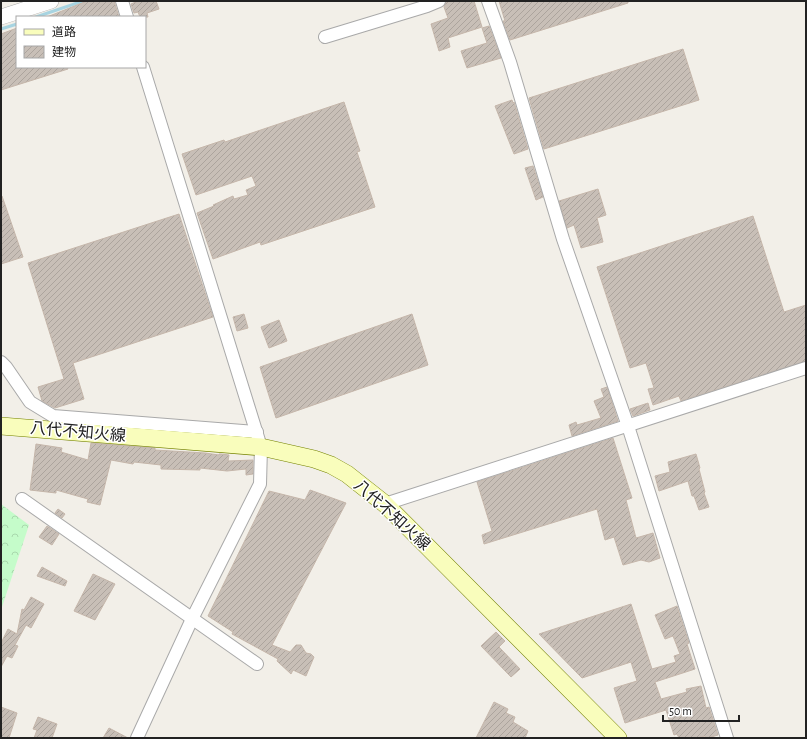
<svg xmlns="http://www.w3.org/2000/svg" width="807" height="739" font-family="'Alegreya Sans','Noto Sans JP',sans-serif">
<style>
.park{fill:url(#park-crowns)}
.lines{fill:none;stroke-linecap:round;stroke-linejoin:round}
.stream{stroke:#a7d4e1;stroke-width:3}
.building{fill:url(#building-hatch);stroke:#c5b6aa}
.minor-casing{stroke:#a9a9a9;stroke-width:14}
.tertiary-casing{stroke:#a9a9a9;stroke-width:16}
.secondary-casing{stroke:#748200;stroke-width:18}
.minor{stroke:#fff;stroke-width:12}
.tertiary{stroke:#fff;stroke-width:15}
.secondary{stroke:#f9fdbc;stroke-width:17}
.labels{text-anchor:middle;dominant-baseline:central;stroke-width:3;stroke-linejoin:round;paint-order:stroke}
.street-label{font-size:16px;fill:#222;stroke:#fff}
</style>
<defs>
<pattern id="park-crowns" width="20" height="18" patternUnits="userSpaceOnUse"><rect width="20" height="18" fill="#c5fcca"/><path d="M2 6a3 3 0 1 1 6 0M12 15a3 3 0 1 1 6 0" fill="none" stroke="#a9d8ad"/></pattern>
<pattern id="building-hatch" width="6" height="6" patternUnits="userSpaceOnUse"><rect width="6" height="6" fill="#c8bfb7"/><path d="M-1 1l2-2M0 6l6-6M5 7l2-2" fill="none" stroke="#aca49d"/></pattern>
</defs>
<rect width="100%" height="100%" fill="#f2efe8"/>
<path class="park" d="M1,504L29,525L1,610Z"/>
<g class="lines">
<g class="stream">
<path d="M36,17L83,1"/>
<path d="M1,29L17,24"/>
</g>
</g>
<g class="building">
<path d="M87,1H114L119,17H47Z"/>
<path d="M138,1H156L159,9L147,13L148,17H140L138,12L134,13L131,4Z"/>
<path d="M450,1H474L482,27L448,38L450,47L439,51L431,24L448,18L444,7L446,2Z"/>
<path d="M499,1H628V3L510,40L503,21H505Z"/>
<path d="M489,26L501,58L467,68L461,51L487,43L482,28Z"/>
<path d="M17,28V67H67L68,69L1,90V34Z"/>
<path d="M683,49L699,100L544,149L529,98Z"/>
<path d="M512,100L513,103L514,102L528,149L514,154L495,106Z"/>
<path d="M344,102L360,151L357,152L375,207L261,245L260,242L213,259L197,213L214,206L213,205L233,196L234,199L248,195L246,190L256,186L252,176L196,195L182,154L224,140L225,142Z"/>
<path d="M533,166L543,197L536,200L525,168Z"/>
<path d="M598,189L606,215L597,218L603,242L581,248L574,225L567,228L559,201Z"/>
<path d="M1,196H2L23,257L1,264Z"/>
<path d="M179,214L213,317L73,363L84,399L55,408L42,401L38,387L64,379L28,263Z"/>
<path d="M753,216L784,312L806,305V361L681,401L679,396L653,405L648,389L654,388L646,363L630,368L597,267Z"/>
<path d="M244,314L248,328L237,331L233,317Z"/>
<path d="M412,314L428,365L276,418L260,367Z"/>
<path d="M279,320L287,341L269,348L261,327Z"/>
<path d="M607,387L618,421L572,436L569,425L576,422L577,425L601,418L594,401L604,397L601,389Z"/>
<path d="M648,403L650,410L633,416L630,409Z"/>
<path d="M613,438L632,498L626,500L636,538L653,533L660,558L649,562L641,560L623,565L614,537L605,540L597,509L484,544L482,535L492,531L477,482Z"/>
<path d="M91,443L155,448V450L205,453L219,455V454H221L229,455L228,461L253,460V474L246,475V469L227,471L200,468V470L161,469V465L134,462L133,464L111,460L100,505L87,502L88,499L56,490V493L30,490L36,444L62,448L61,452L88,460Z"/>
<path d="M696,454L700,468L699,469L705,492L704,493L709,507L699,510L694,496H692L688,481L659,491L655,476L670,472L668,462Z"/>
<path d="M310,490L346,503L272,645L290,652L296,645H301L306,653L311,654L314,657L306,676L293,670L291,674L277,661L278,659L232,634L233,632L208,616L269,491L305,500Z"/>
<path d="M58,509L65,514L62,518L55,513Z"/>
<path d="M47,526L59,534L52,545L39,537Z"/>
<path d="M42,567L67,581L65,586L37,576Z"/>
<path d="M93,574L115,584L95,620L74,611Z"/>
<path d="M31,597L44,604L31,628L26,625L15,645L18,646L12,658L7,656L1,667V643L8,629L17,634L22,609L24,610Z"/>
<path d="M631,604L652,669L676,662L674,656L680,654L673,636L665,639L655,615L677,606L689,643L687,644L695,669L655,682L661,699L687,692L686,689L701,686L706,708L709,707L718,735L708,738H706L705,736L697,738H679L677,734L674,735L666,710L625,723L614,688L637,681L631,662L582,678L539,634Z"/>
<path d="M496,632L505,641L499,647L520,669L511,677L481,646Z"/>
<path d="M494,702L508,709L506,713L515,717L513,722L528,731L525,738H476Z"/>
<path d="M1,707L17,713L9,738H1Z"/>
<path d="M38,717L57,724L52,738H34L37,730L33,729Z"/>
<path d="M109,728L128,738H103Z"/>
</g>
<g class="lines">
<g class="minor-casing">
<g id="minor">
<path d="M122,1L127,17"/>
<path d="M488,1L510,62L563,239L628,426L727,738"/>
<path d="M325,37L427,6L439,1"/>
<path d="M1,362L6,367L30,402L53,416L257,432"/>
<path d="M22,499L257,664"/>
<path d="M385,504L806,368"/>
<path d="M137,738L192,619L260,484L261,447L143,67"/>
</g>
</g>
<g class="tertiary-casing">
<path id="tertiary" d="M1,17L51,1"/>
</g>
<g class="secondary-casing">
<path id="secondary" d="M1,426L261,447L314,459L331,465L347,474L385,504L618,738"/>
</g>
<use href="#minor" class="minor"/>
<use href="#tertiary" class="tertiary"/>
<use href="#secondary" class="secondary"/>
</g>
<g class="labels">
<g class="street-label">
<text transform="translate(78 432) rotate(5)">八代不知火線</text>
<text transform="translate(392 515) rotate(42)">八代不知火線</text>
</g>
</g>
<rect width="807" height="739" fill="none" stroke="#222222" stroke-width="4"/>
<rect x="16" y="16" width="130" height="52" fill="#ffffff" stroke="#a7a7a7"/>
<rect x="24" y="29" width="20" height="6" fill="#f9fdbc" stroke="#a7a7a7"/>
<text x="52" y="36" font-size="12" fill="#222222">道路</text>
<rect x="24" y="46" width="20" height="12" fill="url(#building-hatch)" stroke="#a7a7a7"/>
<text x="52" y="56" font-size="12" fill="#222222">建物</text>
<path d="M663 715v6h76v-6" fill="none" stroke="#222222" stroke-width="2"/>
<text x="669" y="715" font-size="12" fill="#222222" stroke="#ffffff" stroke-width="3" paint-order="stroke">50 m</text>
</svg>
